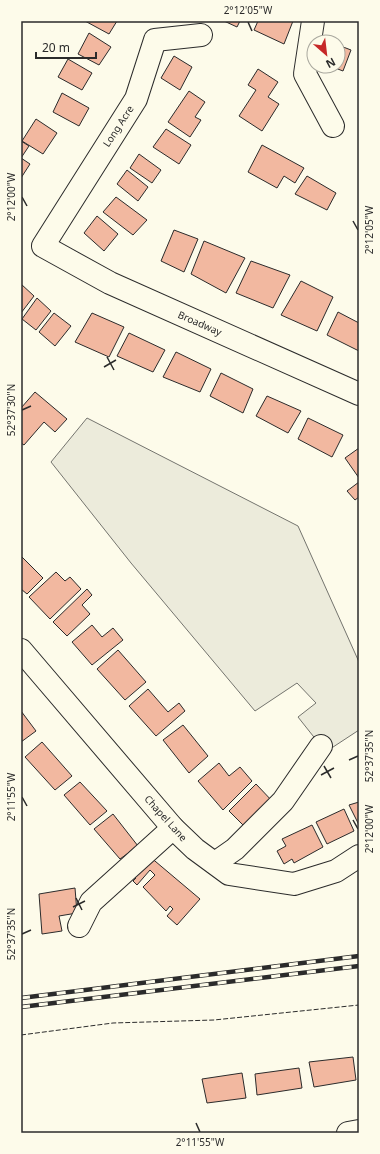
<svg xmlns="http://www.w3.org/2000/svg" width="380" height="1154" font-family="'Noto Sans',sans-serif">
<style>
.green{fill:#ecebdb;stroke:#74746e}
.building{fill:#f2b8a0;stroke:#2b2b2b}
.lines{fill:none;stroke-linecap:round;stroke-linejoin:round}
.minor-casing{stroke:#2b2b2b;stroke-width:24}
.minor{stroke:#fdfbea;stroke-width:22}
.rail-casing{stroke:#2b2b2b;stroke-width:4.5}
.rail{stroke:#fdfbea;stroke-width:3;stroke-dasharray:9;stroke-linecap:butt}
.fence{stroke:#2b2b2b;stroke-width:1;stroke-dasharray:5 2;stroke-linecap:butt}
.ticks{fill:none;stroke:#2b2b2b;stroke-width:1.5}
.labels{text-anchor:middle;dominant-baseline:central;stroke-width:3;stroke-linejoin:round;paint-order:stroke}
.street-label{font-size:10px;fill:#2b2b2b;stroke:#fdfbea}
.neatline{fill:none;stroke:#2b2b2b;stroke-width:1.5}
.ticks-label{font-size:10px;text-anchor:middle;fill:#2b2b2b}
</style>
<rect width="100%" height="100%" fill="#fdfbea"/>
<path class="green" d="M87,418L298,526L359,662V730L327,751L321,746L298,717L316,703L297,683L255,711L131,563L51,462Z"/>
<g class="building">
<path d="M85,21H117L109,34Z"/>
<path d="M224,21H240L237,27Z"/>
<path d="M258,21H293L284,44L254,30Z"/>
<path d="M89,33L111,47L99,65L78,54Z"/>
<path d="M338,45L351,50L343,71L330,66H338Z"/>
<path d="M174,56L192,67L180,90L161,78Z"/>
<path d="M68,59L92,73L82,90L58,77Z"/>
<path d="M258,69L278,82L268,97L279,104L262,131L239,116L256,90L248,85Z"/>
<path d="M189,91L205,102L195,117L201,120L190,137L168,122Z"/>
<path d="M62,93L89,108L79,126L53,112Z"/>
<path d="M36,119L57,133L43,154L22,141Z"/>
<path d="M166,129L191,145L179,164L153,147Z"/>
<path d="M21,141L29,146L21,158L30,164L21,178Z"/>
<path d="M262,145L304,168L295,183L284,176L277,188L248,172Z"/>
<path d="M139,154L161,170L152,183L130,168Z"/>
<path d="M127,170L148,187L138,201L117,184Z"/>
<path d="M307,176L336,193L327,210L295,194Z"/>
<path d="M116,197L147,220L133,235L103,212Z"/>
<path d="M97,216L118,234L104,251L84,233Z"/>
<path d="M174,230L198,239L184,272L161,261Z"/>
<path d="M204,241L245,258L226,293L191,274Z"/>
<path d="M251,261L290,275L273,308L236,293Z"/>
<path d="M301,281L333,297L317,331L281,315Z"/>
<path d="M21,284L34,296L21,313Z"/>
<path d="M37,298L51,311L36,330L22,319Z"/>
<path d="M338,312L359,323V351L327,335Z"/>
<path d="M54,313L71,326L55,346L39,332Z"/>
<path d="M92,313L124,327L109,357L75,342Z"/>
<path d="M129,333L165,350L153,372L117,356Z"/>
<path d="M176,352L211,369L200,392L163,377Z"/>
<path d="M221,373L253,389L243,413L210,396Z"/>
<path d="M35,392L67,419L55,432L44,422L24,445L21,443V408Z"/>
<path d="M267,396L301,411L288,433L256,416Z"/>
<path d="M308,418L343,435L332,457L298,439Z"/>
<path d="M359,448V478L345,458Z"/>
<path d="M359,482V497L355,500L347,491Z"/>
<path d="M21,556L43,578L27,594L21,589Z"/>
<path d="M56,572L65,581L70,577L81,589L50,619L29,597Z"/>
<path d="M87,589L92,595L82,605L90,614L67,636L53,622Z"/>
<path d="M92,625L102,637L113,628L123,640L92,665L72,642Z"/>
<path d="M118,650L146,682L125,700L97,669Z"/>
<path d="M148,689L168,712L179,703L185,711L156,736L129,706Z"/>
<path d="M21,711L36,731L21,742Z"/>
<path d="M183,725L208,756L189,773L163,740Z"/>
<path d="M42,742L72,776L55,790L25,757Z"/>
<path d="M219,763L229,776L240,767L252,781L223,810L198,781Z"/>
<path d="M80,782L107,811L90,825L64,795Z"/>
<path d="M256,784L274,803L247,829L229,811Z"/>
<path d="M359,802V825L349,805Z"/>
<path d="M344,809L354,831L327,844L316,822Z"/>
<path d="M113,814L138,846L120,859L94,829Z"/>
<path d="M312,825L323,847L294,863L292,859L284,864L277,851L286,846L282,839Z"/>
<path d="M149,856L200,899L177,925L167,916L173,909L170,906L166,911L143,887L155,875L150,870L137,885L133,881L136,878L130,873Z"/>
<path d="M75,888L77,913L59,916L62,931L42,934L39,894Z"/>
<path d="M353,1057L356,1080L314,1087L309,1062Z"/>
<path d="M299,1068L302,1088L257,1095L255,1074Z"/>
<path d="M242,1073L246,1098L207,1103L202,1079Z"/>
</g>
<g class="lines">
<g class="minor-casing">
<g id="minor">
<path d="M313,21L305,74L333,126"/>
<path d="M201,35L155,40L136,99L43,246L110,283L359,394"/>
<path d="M21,650L173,828L195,849L229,874L294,884L336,871L359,856"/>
<path d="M215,863L235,849L283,801L321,746"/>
<path d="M79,926L91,902L173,828"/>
<path d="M348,1133L359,1131"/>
</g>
</g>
<use href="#minor" class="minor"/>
<g class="rail-casing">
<g id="rail">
<path d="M21,998L359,956"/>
<path d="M21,1007L359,966"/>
</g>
</g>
<use href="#rail" class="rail"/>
<path class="fence" d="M21,1035L113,1023L214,1020L359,1005"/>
</g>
<path class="ticks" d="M248,22L252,31M22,197L27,206M353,221L358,230M107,357L114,370M104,367L116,360M22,410L31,406M349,760L358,756M324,766L331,778M321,775L334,768M22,797L27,806M353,820L358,829M76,898L82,910M73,907L85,901M22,934L31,930M196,1123L200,1132"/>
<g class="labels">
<g class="street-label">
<text transform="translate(118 126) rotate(-57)">Long Acre</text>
<text transform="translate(200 323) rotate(24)">Broadway</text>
<text transform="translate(166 818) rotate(48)">Chapel Lane</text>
</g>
</g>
<rect width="380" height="1154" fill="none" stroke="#fdfbea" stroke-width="44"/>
<g transform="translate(326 54) rotate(152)"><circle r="19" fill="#fdfbea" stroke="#a9a89e"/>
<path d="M0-3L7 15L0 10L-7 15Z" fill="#c62828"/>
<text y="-6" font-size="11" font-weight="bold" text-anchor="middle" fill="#2b2b2b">N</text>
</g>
<path d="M36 52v6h60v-6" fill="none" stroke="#2b2b2b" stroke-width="2"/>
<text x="42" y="52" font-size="12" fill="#2b2b2b" stroke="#fdfbea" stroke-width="3" paint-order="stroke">20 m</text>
<rect x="22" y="22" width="336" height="1110" class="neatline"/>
<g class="ticks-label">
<text x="248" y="14">2°12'05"W</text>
<text transform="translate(11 197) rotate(-90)" y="4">2°12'00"W</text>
<text transform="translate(369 230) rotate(-90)" y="4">2°12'05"W</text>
<text transform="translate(11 410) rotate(-90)" y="4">52°37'30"N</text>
<text transform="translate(369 756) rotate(-90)" y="4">52°37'35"N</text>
<text transform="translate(11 797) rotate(-90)" y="4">2°11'55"W</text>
<text transform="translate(369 829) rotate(-90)" y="4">2°12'00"W</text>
<text transform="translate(11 934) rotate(-90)" y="4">52°37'35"N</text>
<text x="200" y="1146">2°11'55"W</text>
</g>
</svg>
